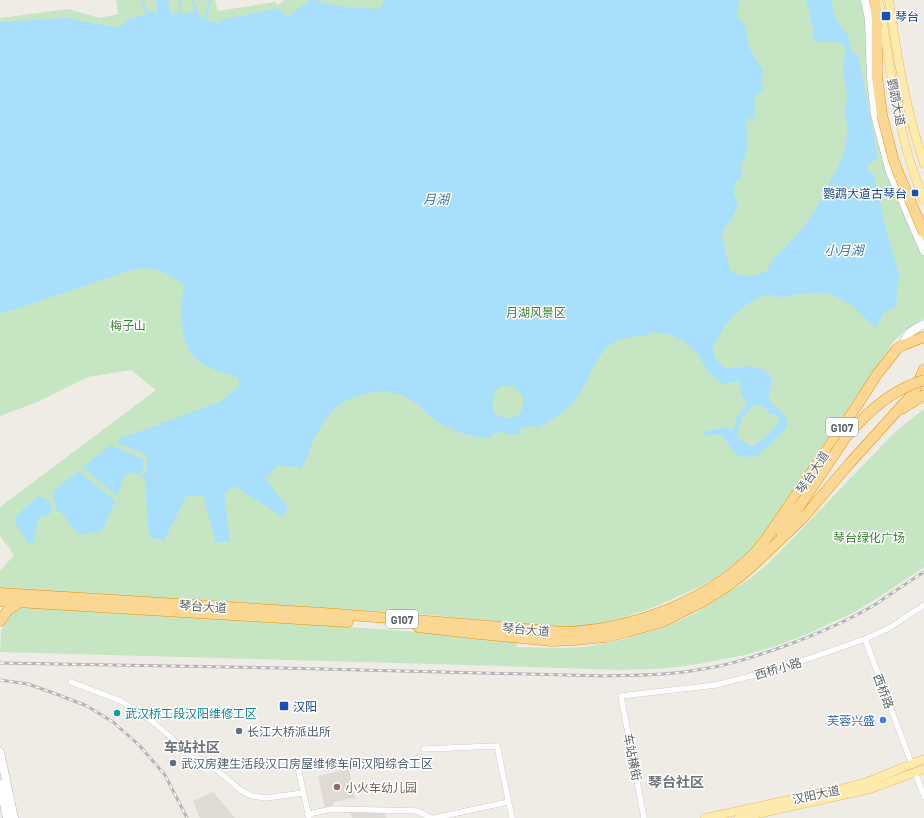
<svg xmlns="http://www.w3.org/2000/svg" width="924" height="818" font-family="Barlow,'Noto Sans SC',sans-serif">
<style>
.education{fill:#dfdbd4}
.green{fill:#c6e6c3}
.water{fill:#a8dffd;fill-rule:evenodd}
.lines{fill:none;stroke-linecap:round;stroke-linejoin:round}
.street-casing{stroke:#b3b6ba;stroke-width:6}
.secondary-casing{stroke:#b2b6ba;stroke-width:9}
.primary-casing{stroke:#eebb60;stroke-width:9}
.highway-casing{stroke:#ef9306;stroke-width:11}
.street{stroke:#fff;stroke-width:5.5}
.secondary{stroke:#fff;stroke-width:8}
.primary{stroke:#fdeaad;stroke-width:8}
.highway{stroke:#fad792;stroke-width:10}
.rail-casing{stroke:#b4b5b6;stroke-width:3}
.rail{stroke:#fff;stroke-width:1.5;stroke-dasharray:4.5;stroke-linecap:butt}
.highway-bridge-casing{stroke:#ef9306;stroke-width:11;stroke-linecap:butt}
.highway-bridge{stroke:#fad792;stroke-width:10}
.transit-dot{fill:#1a4fb4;stroke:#fff;stroke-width:1.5}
.culture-dot{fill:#0f9aa8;stroke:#fff;stroke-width:1.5}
.shop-dot{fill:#3f7fe0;stroke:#fff;stroke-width:1.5}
.service-dot{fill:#5c6f8a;stroke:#fff;stroke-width:1.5}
.education-dot{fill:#8d6e63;stroke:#fff;stroke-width:1.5}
.labels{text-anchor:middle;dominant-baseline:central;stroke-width:3;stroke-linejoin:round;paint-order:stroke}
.shield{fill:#fff;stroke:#8e9194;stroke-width:1}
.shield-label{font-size:11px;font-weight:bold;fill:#5d6266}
.transit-label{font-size:12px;fill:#164399;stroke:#fff;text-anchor:start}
.street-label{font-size:12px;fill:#5d6266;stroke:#fff}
.park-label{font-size:12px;fill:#3a8337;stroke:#fff}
.culture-label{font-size:12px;fill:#0d838f;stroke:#fff;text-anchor:start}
.shop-label{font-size:12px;fill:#366cbe;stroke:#fff;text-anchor:end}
.service-label{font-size:12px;fill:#4e5e75;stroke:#fff;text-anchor:start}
.education-label{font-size:12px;fill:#785e54;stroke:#fff;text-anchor:start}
.water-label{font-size:13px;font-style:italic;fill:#417ba7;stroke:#fff}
.quarter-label{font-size:14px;font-weight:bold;fill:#6e7478;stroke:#fff}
</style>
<rect width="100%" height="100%" fill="#efece6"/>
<g class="education">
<path d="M349,769L355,798L333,802V807L325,809L318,776Z"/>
<path d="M213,792L235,818H200L193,801Z"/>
<path d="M350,809L384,810L386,818H352Z"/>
</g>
<g class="green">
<path d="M116,0H215L218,11L275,2L278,5L285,0H862L892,182L924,256V318L906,330L894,341L758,542L746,554L735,564L716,578L699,587L657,606L626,617L602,623L586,626L557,628L535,627L491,621L409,613L0,590V571L14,555L0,536V507L156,390L131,370L88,377L35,403L0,416V18L68,9L100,18L118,14Z"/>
<path d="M924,409V567L879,597L855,612L807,634L776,646L745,655L698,664L677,667L655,669L619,670L504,666L0,652L1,632L6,617L21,606L294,623L517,639V647L567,648L585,647L625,639L662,628L690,616L702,609L751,578L771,561L897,430Z"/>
</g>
<g class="water">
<path d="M141,0H143L148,12H158L156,0H168L171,14L179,13V0H181L182,15L195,10L192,0H194L200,18L205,19L209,0H211L207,20L218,24L221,20L279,8L287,17L310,0H315L327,4L345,7L380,9L384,0H739L737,14L738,17L745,25L749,47L752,53L764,72C760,78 761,83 764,89L755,96L754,119L747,118L746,125L747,151L740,170L743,172L740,180H737L733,192L738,203L733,217L724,229L722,237L726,254L729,266L732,272C739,277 761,277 767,270C769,267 769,264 771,262C772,260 774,259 775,258C788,245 803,229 813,213C819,203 825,192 830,181C837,169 844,156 846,142C847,136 848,129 847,124C847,120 845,116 845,112C844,107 847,102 847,97C847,89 844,81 843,73C842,66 847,51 844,46C837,34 806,54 814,26L810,22V13L806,0H832L833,12L838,23L848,35L852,53L858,54L878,158L867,164V169L874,175L887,234L899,274L896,307L884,312L876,328C863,316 850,301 832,295C819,291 805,293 793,295C789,296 784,297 780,297C774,296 769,293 763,296C744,303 728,319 719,336C717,340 714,344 713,347C712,355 719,364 725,368C738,370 747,363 761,369C764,370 767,372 769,374C776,382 765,392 770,400C776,410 791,414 786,428C780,433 764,452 758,455C752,458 742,457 736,455L721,434L704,436L703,432L726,427L732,430L734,429L736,417L744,409L746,404V401L741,395L740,384L739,381H736L725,385L721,383L707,370L698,354L683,341L675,337L667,334L650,332L649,335C639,336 628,336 619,340C598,349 593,370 583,388C573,406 554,421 535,429L534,426L520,428L521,433L507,435L505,431L491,434L492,438C475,438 461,434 445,426C432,420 423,408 411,400C388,385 347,392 330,414C324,421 316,435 312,443C310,446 311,451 309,454C307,459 304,463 301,468L278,465L266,479L288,508L283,517L234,486L224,493L230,541L216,543L203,496L187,495L164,541L149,537L145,481L144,479L142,478V475H145L146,473L147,457L143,453L117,443L119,439L222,401L240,385L237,377C223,374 200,366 191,354C188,349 187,345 185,340C180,321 181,303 184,285C175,279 163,270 152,269C145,267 136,270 129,271L19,308L0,313V22L67,18L114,27C120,27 124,26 127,20L134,17L146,15ZM502,386H512L517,387L516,390C521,393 524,397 523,403C523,428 482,420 495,395L493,393L498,388ZM754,405C762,405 766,406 768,413C773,415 781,415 779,422L763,440L755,445H749L739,439L737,436L741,419L748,412L752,406Z"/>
<path d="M110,445L144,459L142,473C137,476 131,471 126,474L117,496L83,467Z"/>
<path d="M79,471L115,501L103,529L101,531L78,535L62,513L57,511L53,496L54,490Z"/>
<path d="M38,496L50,501L52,511L50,514L43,516L39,518L33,543L28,544L15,522L14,519L16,516Z"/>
</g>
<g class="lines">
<g class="street-casing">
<g id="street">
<path d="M865,639L912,765"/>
<path d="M71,682L121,701L152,721L183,748L200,768L206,761L242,791L252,796L266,798L303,793"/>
<path d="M424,749L497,746L512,818"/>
<path d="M298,768L309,818"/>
<path d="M915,772L924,796"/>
<path d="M308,814L332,809L417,811L431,818"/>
<path d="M434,818L508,802"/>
<path d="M644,818L621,696L716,685L785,667L865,639L889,628L924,605"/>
</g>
</g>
<g class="secondary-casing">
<g id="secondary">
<path d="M865,0L869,19L871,79L875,115L890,172L924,251"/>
<path d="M903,345C907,332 913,330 924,324"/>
<path d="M0,752L14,818"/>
<path d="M0,784L7,818"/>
</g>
</g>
<g class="primary-casing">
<g id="primary">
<path d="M878,0L881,10C888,57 895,105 907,151C912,168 918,185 924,201"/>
<path d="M889,0C897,55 906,111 924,164"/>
<path d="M705,818L844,788L867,782L924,759"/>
<path d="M739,818L870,789L924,769"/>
</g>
</g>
<g class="highway-casing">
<g id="highway">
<path d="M875,0L877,21V76L882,115"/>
<path d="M903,408L924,395"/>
<path d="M781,533L799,507"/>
<path d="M0,593L323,613L415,620L563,632C633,630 719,598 764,542L858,404L878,373L897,349L903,345L924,337"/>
<path d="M0,601L348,622"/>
<path d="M0,621L8,610L20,602"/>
<path d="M418,627L470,633L552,641L575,640L605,637L627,632L662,622L702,602L726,587L742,575L758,561L803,518L849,464L907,400L915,390L924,369"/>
</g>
</g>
<use href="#street" class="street"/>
<use href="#secondary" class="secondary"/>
<use href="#primary" class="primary"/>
<use href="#highway" class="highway"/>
<g class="rail-casing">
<g id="rail">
<path d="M0,663L281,668L606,676C638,675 672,675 703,669C730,665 756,656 782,647C815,635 846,622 876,604C892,593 908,582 924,572"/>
<path d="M0,680L28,684L56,694L87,706L113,722L139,745L165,775L187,818"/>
</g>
</g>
<use href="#rail" class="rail"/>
<g class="highway-bridge-casing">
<g id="highway-bridge">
<path d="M882,115L893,158L898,172L924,233"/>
<path d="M799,507L846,437C866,413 893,389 924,380"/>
</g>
</g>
<use href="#highway-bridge" class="highway-bridge"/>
</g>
<g class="transit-dot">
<rect x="881" y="11" width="10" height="10" rx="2"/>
<rect x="911" y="189" width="8" height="8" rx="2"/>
<rect x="279" y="701" width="10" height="10" rx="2"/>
</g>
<circle class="culture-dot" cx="117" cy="713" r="4"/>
<circle class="shop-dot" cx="883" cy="720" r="4"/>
<g class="service-dot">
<circle cx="239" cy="731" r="4"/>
<circle cx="173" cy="763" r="4"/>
</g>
<circle class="education-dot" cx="337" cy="787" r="4"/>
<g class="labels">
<g class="shield">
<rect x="826" y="418" width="32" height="18" rx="3"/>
<rect x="386" y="610" width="32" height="18" rx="3"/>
</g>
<g class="shield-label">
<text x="842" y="427">G107</text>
<text x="402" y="619">G107</text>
</g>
<g class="transit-label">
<text x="895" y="16">琴台</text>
<text x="907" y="193" text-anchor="end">鹦鹉大道古琴台</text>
<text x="293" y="706">汉阳</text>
</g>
<g class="street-label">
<text transform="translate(897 102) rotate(79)">鹦鹉大道</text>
<text transform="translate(812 472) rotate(-56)">琴台大道</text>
<text transform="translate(203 606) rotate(4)">琴台大道</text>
<text transform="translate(526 629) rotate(5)">琴台大道</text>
<text transform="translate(778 668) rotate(-16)">西桥小路</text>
<text transform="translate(884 691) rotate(69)">西桥路</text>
<text transform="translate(633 757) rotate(79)">车站横街</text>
<text transform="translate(816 794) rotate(-12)">汉阳大道</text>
</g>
<g class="park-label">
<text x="536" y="312">月湖风景区</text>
<text x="128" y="325">梅子山</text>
<text x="869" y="537">琴台绿化广场</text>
</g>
<g class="culture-label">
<text x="125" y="713">武汉桥工段汉阳维修工区</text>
</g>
<g class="shop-label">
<text x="875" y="720">芙蓉兴盛</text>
</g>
<g class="service-label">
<text x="247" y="731">长江大桥派出所</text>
<text x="181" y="763">武汉房建生活段汉口房屋维修车间汉阳综合工区</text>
</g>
<g class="education-label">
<text x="345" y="787">小火车幼儿园</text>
</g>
<g class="water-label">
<text x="436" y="199">月湖</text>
<text x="844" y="250">小月湖</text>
</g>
<g class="quarter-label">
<text x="192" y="746">车站社区</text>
<text x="676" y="781">琴台社区</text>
</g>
</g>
</svg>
